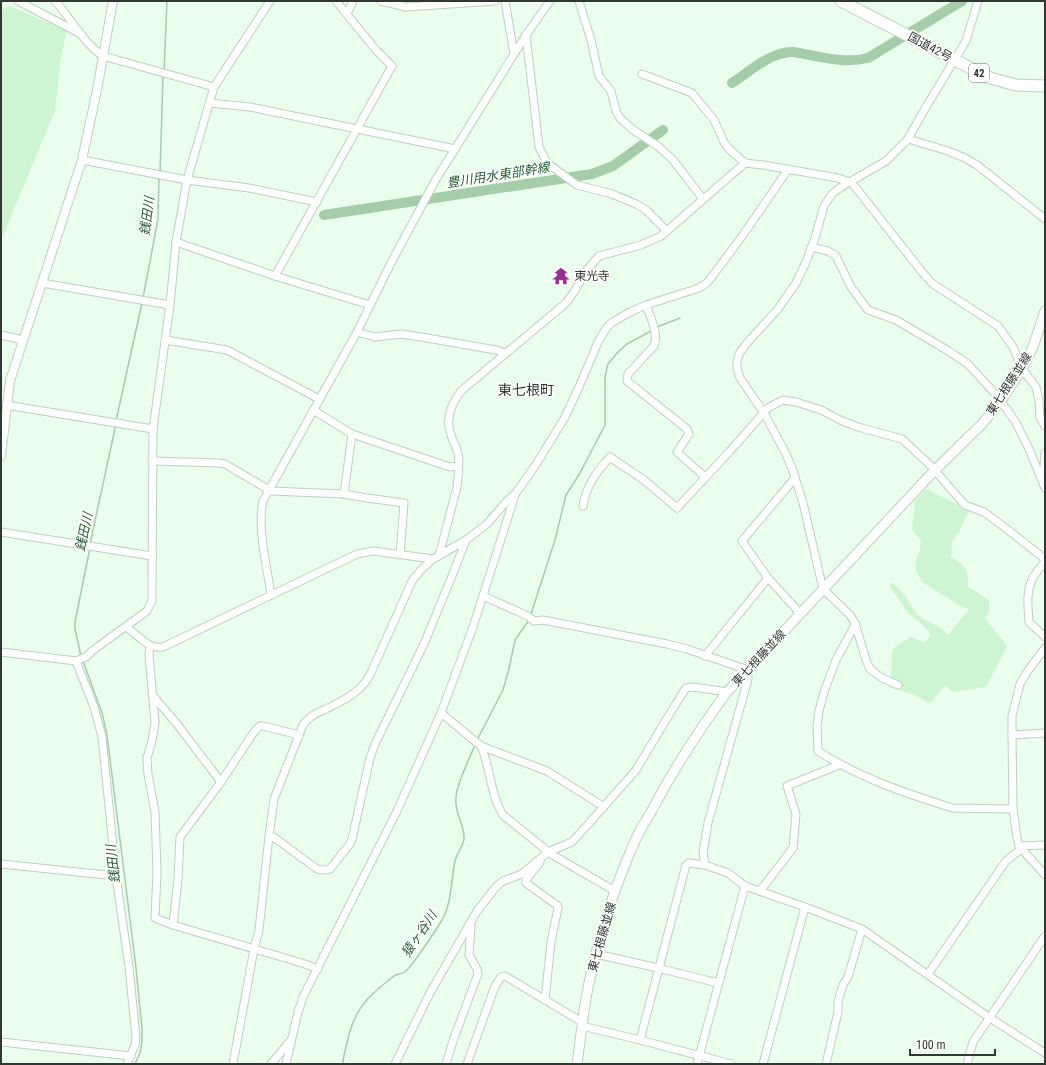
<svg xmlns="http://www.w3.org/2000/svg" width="1046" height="1065" font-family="'Roboto Condensed','Noto Sans JP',sans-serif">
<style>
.green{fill:#cdf5d1}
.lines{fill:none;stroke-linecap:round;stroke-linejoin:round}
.stream{stroke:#a5cda9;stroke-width:1.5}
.river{stroke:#a5cda9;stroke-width:10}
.minor-casing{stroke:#bed0c0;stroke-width:9}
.tertiary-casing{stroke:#bed0c0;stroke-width:10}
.secondary-casing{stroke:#bed0c0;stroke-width:11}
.trunk-casing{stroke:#bed0c0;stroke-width:13}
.minor{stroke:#fff;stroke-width:7}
.tertiary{stroke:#fff;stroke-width:8}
.secondary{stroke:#fff;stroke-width:9}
.trunk{stroke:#fff;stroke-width:11}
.labels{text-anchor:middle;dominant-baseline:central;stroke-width:3.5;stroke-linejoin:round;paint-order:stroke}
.shield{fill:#fff;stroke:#6f7470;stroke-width:1}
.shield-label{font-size:11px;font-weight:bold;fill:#313832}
.street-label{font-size:12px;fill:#313832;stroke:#fff}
.poi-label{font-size:12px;fill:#313832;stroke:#fff;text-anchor:start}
.water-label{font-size:13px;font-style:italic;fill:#265f31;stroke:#fff}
.quarter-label{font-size:14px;fill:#313832;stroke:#fff}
</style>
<rect width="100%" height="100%" fill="#ebfeed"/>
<g class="green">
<path d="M10,6L67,31L61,57L55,111L1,240V10Z"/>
<path d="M926,489L969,510L959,532L952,542L951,557C967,567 968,568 968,587L989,600V611L985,618L1007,646L986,687L953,692L945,686L930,703L912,694L889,687L892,663V651L897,645L911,637L924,642L930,637V633L922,624L909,614L891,588L890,584L892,583L905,595L916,613L922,618L942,629L948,635L969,609L962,607L922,582L916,571V560L920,550L921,541L912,529L915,501Z"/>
</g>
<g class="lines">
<g class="stream">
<path d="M164,71L167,1"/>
<path d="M160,173L163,75"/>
<path d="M143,298L158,219L159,177"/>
<path d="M657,327L680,318"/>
<path d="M116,421L142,303"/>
<path d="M90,544L116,424"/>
<path d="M531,614L555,540L566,495L580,473L605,425V377L608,364L617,353L627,344L651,331"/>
<path d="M81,656L75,629V622L90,548"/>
<path d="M83,661L102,713L107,735L136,968L142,1029V1042L140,1053L135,1064"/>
<path d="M478,738L503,690L509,669L515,640L529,620"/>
<path d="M343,1064C343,1057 345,1050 347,1043C354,1009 367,997 394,976C397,974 402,974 405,972C413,965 436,930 442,920C452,902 451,881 455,861C457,853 463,847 464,839C465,825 454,812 456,798C456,785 469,760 474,747"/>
</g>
<g class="river">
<path d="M732,83C749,72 770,52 792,52C797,52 804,54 810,55C831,59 847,63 868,58L962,1"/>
<path d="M324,215L592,174L613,166L663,130"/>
</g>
<g class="minor-casing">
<g id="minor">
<path d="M18,1L79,33"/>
<path d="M55,1C71,18 83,43 103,56L214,87"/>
<path d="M381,1L406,7L495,1"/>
<path d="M505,1L514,54"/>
<path d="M579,1L591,40L599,76L611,91L616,111L620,118L632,129L659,147L673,160L703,199"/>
<path d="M347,14L353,1"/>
<path d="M526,35L539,147L547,163L577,185L612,194L636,204L646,210L667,231"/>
<path d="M642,74L692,93L714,120L724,142L729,149L745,163L763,165L792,170L838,178L852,183L922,272L933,284L998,326L1013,347L1022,369L1036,387L1039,401L1040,417L1045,426"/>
<path d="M209,103L250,107L455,149"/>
<path d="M908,139L948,151L965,158L977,165L1045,219"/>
<path d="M82,160L187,180L249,188L317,202"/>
<path d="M176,242L275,276L370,305"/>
<path d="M811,247L828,251L836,256L851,287L868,310L896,320L947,350L968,364L998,397L1015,421L1029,449L1045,488"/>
<path d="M275,276L392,66L376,50L336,1"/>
<path d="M42,283L170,305"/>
<path d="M646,305C650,317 659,333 654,346L628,374L627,381L687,429L689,434L677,452L705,477"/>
<path d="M357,332L375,337L401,334L421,337L496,350L505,353"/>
<path d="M1,335L23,340"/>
<path d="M165,340L227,350L319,399"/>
<path d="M6,405L153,429"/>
<path d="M313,410L352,434L450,467L458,466"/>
<path d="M152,461L219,463L225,464L271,491L344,494L367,498L404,503L400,555"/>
<path d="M795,478L742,541L768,578L800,613"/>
<path d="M1043,479L1045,453"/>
<path d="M344,494L352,434"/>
<path d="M583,506C586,486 597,471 610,457L644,480L677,508L730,451L768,408L783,400L796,402L821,410L842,421L858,427L902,439L930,465L965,505L984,512L1003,526L1045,559"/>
<path d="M1,532L152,556"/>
<path d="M439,556L457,487C458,477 460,463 458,453C456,446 453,441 451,435C445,419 451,404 461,391L566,303L574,292L586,271L599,256L641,245L661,236L745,163"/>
<path d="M1045,561C1041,567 1035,573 1032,580C1026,593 1028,607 1029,622L1045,637"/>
<path d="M271,595C267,566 257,529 263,501L357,332L391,263L435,181L526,35L550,1"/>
<path d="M483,596L528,616L534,621L543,620L667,644L687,649L748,670V679L708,823L703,852L705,865L728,873L745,886L805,907L862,929L990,1018L1045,1053"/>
<path d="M855,625L836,660L824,692L819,711L817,726L818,751C858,777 902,792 946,806L953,808L1013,809"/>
<path d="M126,627C138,634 147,650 163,647L357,554L373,551L433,559"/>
<path d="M150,646L149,655L155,723L152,741L147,758L148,774L155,812L157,872L155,918L173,925L302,963L318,969"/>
<path d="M1045,648L1027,672L1020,684L1012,716V735L1013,809L1017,838L1019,846L1045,875"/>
<path d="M1,652L76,661L86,657L92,651L147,611L152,600V594L153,429L170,305L176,242L187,180L214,87L270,1"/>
<path d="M705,656L768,578"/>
<path d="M898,685L882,678L870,669L866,660L855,623L850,615L823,589L803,503L792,468L785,452L764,413L740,378L737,368V361L739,354L747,343L778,309L796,283L806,262L815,238L824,206L832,194L841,187L886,161L908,139L926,107L966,41L978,1"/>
<path d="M153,696L177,724L221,782"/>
<path d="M441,713L481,746L547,771L604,807"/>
<path d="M1012,735L1045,733"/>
<path d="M481,746C490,766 491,797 503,815L551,854L615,891"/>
<path d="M269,836L273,837L279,841L317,869C321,870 325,871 330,869L350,844L352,839L370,758L375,744L424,644L454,571L466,540"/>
<path d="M1019,846L1045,845"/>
<path d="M540,862L526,880V883L558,906V908L551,942L545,1000"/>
<path d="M1,864L116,876L102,737L94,707L76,661"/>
<path d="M116,876L129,967L136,1037L135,1045L127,1064"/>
<path d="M760,891L793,848L796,814L787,786L839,765"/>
<path d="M173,925L178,879L180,837L221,782L254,732L260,726H263L299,735"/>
<path d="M596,954L658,968L718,983"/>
<path d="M928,974L1006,861L1021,849"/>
<path d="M582,1026L640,1040L731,1064"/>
<path d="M640,1040L686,865L689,863L705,865"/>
<path d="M1,1042L131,1056"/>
<path d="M233,1064L254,949L259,930L269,836L274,799L303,725C309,716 317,713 326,709C344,700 360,693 370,675L412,581L420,571L433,559L466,540L487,524L507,501L516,493L535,466L564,419L579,387L599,340L608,326L613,322L630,312L646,305L699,288L708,282L743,235L787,171L790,170"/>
<path d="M271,1064L291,1040"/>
<path d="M286,1064L298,1012L304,995L397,811L441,713L473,627L515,495"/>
<path d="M395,1064L430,993L477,911L496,887L503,881L522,874L548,852L572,842L592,820L636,770L669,715L686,688L693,687L727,692"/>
<path d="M446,1064L454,1038L478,974L477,969L469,955L471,926"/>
<path d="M467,1064L495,986L501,977L505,976L582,1022"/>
<path d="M697,1064L745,886"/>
<path d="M763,1064L805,907"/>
<path d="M826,1064L838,1012V1001L843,985L848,977L862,929"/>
<path d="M967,1064L973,1042L1045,936"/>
</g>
</g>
<g class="tertiary-casing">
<path id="tertiary" d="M1,456L10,381L82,160L97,90L113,1"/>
</g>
<g class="secondary-casing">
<path id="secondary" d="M577,1064C581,1037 583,1010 589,983C599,935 615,886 635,841C639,831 645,822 651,812C673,770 699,730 727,692L934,471L982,424L1001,401L1022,369L1033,347L1045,311"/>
</g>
<g class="trunk-casing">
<path id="trunk" d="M841,1L990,78L1016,85L1045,86"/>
</g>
<use href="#minor" class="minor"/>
<use href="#tertiary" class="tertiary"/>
<use href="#secondary" class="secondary"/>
<use href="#trunk" class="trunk"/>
</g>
<defs>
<g id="temple-bare" transform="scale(1.38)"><path d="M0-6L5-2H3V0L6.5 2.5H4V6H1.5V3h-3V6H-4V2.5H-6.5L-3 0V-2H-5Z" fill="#963096" stroke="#fff" stroke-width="2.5" paint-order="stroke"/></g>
</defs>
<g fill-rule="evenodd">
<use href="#temple-bare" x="561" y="276"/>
</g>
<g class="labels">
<rect class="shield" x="969" y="64" width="20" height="18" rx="3"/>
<g class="shield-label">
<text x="979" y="73">42</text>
</g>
<g class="street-label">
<text transform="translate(930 47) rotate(28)">国道42号</text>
<text transform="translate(1009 384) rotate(-57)">東七根藤並線</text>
<text transform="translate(759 658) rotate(-47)">東七根藤並線</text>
<text transform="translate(602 937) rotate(-74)">東七根藤並線</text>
</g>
<g class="poi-label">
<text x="574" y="276">東光寺</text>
</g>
<g class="water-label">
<text transform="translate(498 175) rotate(-9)">豊川用水東部幹線</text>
<text transform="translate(147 216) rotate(-83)">銭田川</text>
<text transform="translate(84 532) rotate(-78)">銭田川</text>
<text transform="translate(113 864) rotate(-97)">銭田川</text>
<text transform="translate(419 934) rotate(-56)">猿ヶ谷川</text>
</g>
<g class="quarter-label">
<text x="526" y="390">東七根町</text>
</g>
</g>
<rect width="1046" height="1065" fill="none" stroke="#313832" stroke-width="4"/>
<path d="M910 1049v6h85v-6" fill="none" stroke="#313832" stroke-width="2"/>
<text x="916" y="1049" font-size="12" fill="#313832" stroke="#ffffff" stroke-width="3" paint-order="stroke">100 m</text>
</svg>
